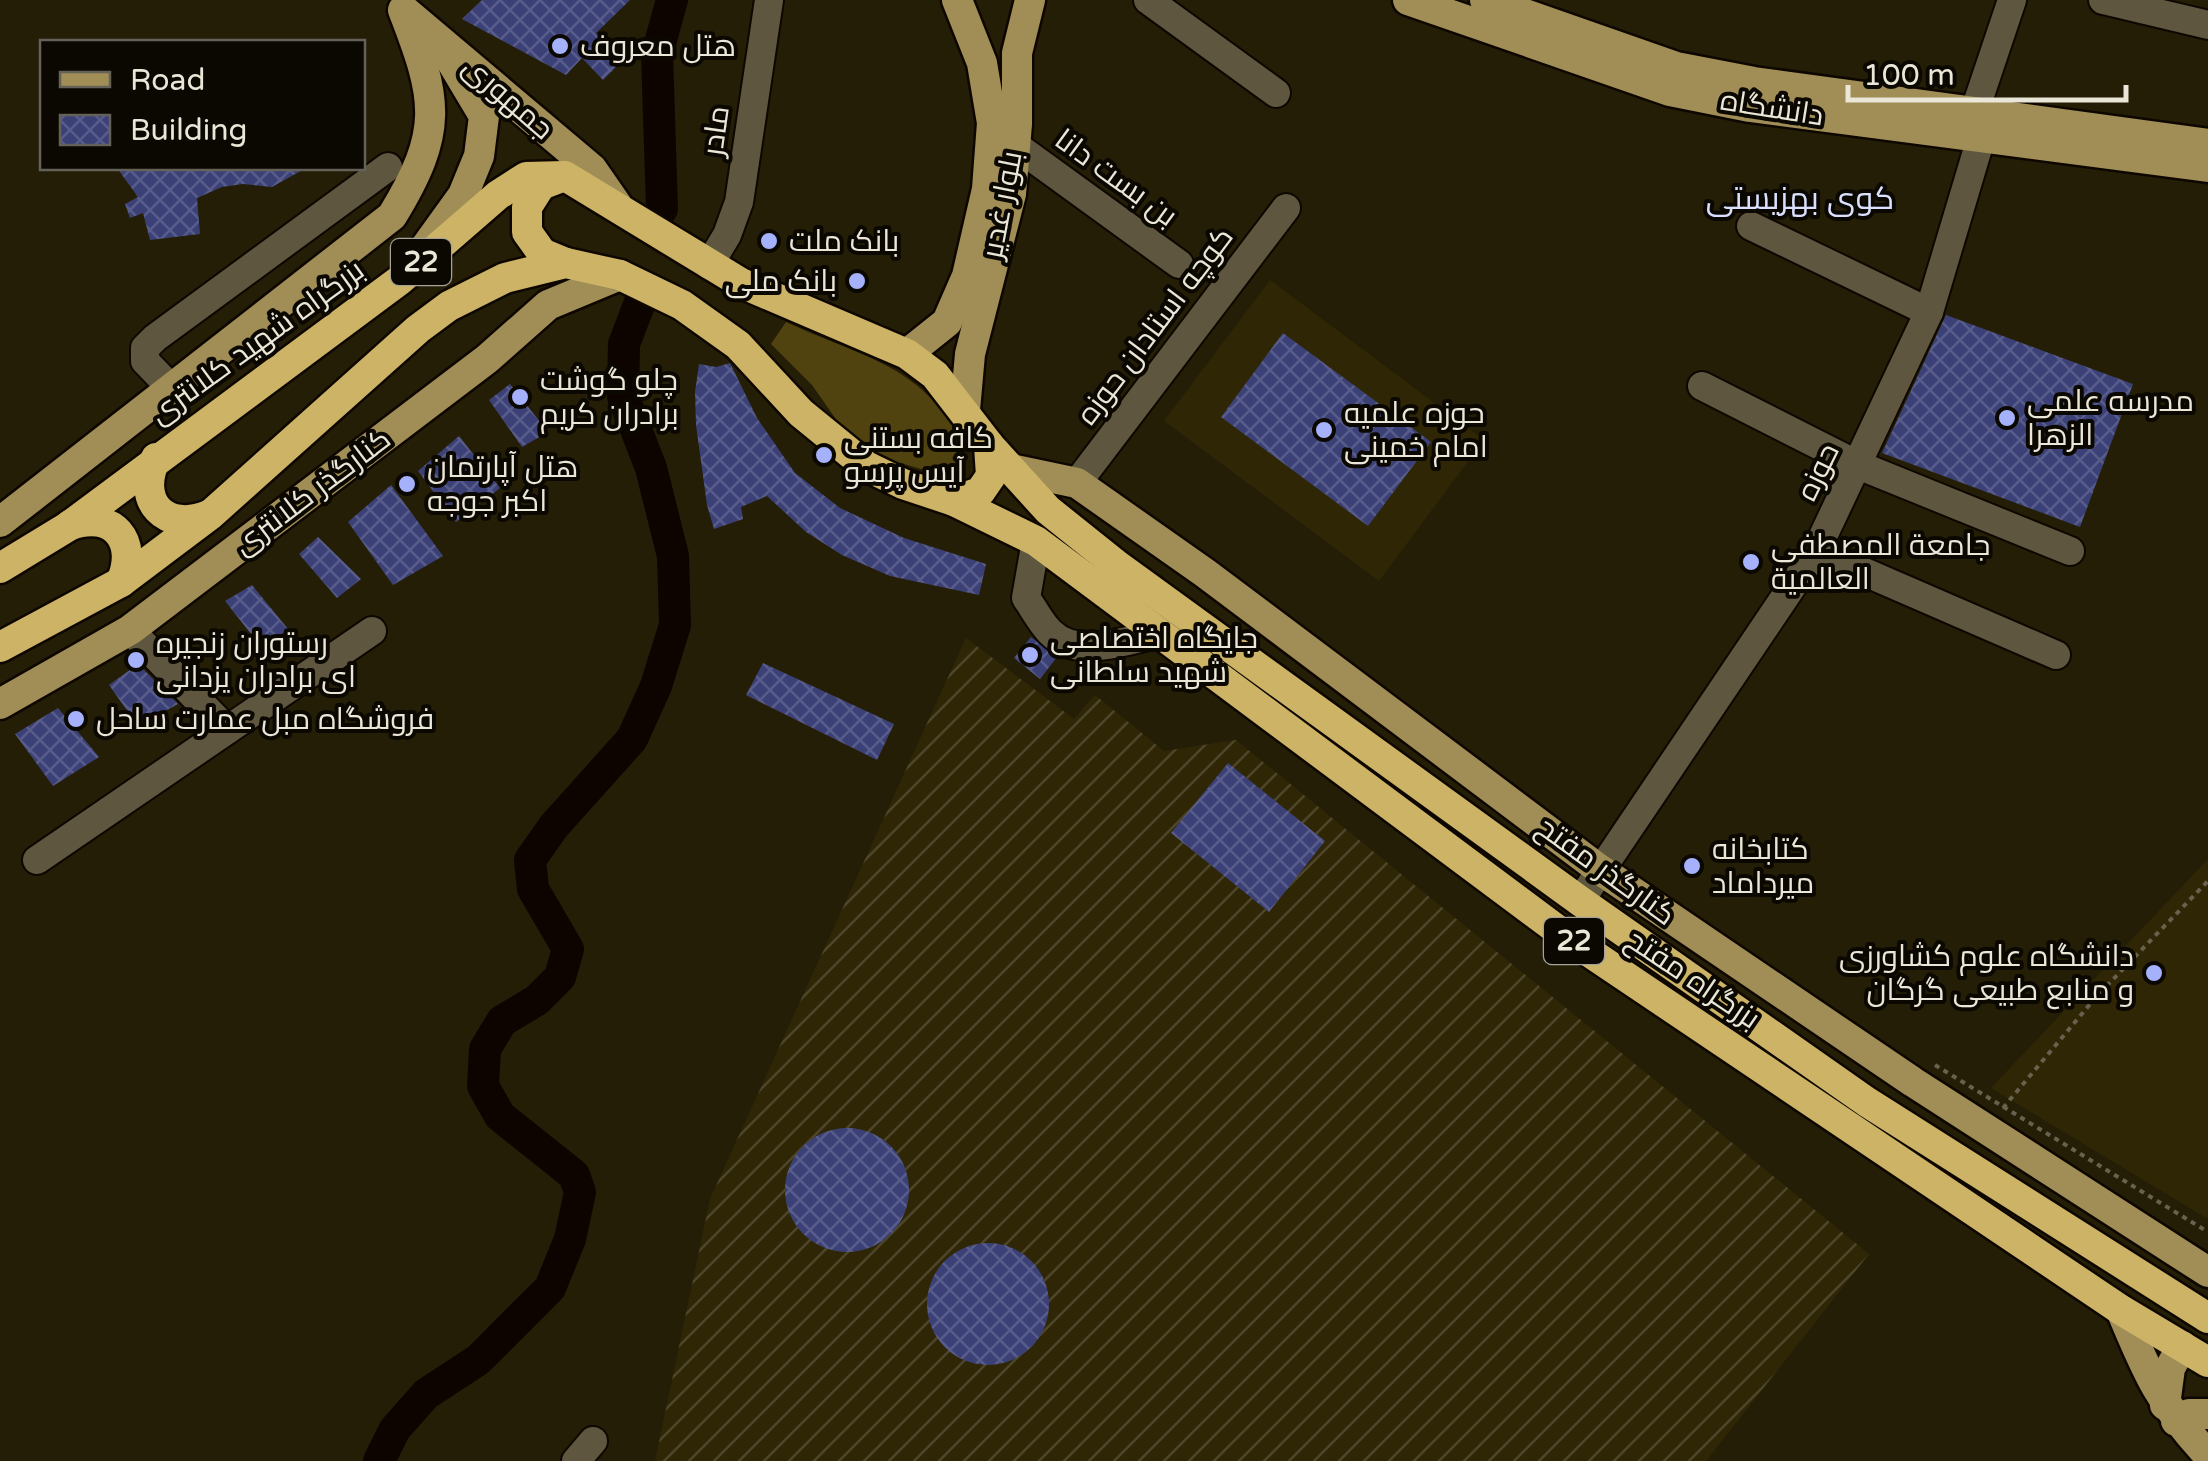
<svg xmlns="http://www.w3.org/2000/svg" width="2208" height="1461" font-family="'Varela Round',Cairo,sans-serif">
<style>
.built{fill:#2f2606}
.industrial{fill:url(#industrial-furrows)}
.grass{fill:#51430f}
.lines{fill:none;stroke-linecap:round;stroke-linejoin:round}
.river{stroke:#0d0400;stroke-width:32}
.building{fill:url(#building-cross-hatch)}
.minor-casing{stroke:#0e0700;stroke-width:32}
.major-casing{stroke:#0e0700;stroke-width:35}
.highway-casing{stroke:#0e0700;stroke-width:35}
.path{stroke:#67614d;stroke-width:4;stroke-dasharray:5 5;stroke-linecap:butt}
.minor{stroke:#5e563e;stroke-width:28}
.major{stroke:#a08e56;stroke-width:30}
.highway{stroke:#ccb366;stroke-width:30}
.poi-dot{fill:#a6b1fc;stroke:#0b0802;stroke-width:4}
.labels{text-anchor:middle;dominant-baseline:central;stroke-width:8;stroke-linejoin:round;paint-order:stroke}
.shield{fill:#0b0802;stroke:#a7a398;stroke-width:2.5}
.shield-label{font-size:28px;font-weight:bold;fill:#eae6d8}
.poi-label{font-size:30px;fill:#eae6d8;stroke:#0b0802;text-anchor:start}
.street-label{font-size:30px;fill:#eae6d8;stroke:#0b0802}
.neighbourhood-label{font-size:32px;fill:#dae0fd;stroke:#0b0802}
</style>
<defs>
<pattern id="industrial-furrows" width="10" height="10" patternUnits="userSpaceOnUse" patternTransform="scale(2.5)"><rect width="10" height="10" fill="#2f2606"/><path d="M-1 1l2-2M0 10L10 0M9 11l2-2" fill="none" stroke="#4d462a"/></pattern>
<pattern id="building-cross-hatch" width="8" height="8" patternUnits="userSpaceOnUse" patternTransform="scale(2.5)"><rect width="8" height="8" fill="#3b4177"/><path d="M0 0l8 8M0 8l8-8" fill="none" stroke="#585c8a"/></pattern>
</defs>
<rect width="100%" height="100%" fill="#251e06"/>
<g class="built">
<path d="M1270,280L1484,440L1379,581L1164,421Z"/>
<path d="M2208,859V1219L1991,1088Z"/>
</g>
<path class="industrial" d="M966,638L1074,719L1095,695L1164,751L1236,740L1869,1254L1706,1461H655L710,1199Z"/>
<path class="grass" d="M786,322C859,356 918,363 962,439L956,472L928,471L880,457L838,422L812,385L771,344Z"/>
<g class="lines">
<g class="river">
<path d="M662,209L657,54L672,0"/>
<path d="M379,1461L395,1429L426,1394L478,1360L550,1288L570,1239L580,1192L574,1175L500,1116L483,1086L485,1049L502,1021L537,1000L560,977L568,949L533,889L530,860L554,826L632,739L656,686L675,625L673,556L651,468L623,396L624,344L642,297"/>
</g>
</g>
<g class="building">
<path d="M482,0H630L596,33L622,61L603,80L582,58L566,75L462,19Z"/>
<path d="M117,168H306L272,187L243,184L222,187L197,198L200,234L150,240L143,213L130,218L125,204L138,197Z"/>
<path d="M1946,315L2133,384L2080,527L1882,453Z"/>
<path d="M1283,333L1431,442L1368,526L1221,417Z"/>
<path d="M730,363L757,418L795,473L840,508L904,538L986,564L979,595L890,576L842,555L806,532L767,496L741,507L743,519L714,529L707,505L696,425L695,392L699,364L716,367Z"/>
<path d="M510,384L548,432L522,447L489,400Z"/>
<path d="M459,436L500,488L456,522L418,471Z"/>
<path d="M391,485L443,556L393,585L348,522Z"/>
<path d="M318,537L361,579L337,598L299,554Z"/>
<path d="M252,585L288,629L263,649L225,601Z"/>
<path d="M1031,637L1057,657L1040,679L1014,658Z"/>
<path d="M763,663L894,724L877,760L746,695Z"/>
<path d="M138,664L178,704L138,726L109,685Z"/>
<path d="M58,708L99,757L53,786L15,734Z"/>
<path d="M1228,763L1325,841L1269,912L1171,833Z"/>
<circle cx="847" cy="1190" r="62"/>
<circle cx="988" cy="1304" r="61"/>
</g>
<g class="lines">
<g class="minor-casing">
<g id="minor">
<path d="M1148,0L1276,93"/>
<path d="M2103,0L2208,25"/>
<path d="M1974,113L2012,0"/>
<path d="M1015,145L1179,264"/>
<path d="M1751,226L1929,312"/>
<path d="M709,265L727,235L739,202L769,0"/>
<path d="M1702,386L1858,465L2070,551"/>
<path d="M171,388L145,361V348L155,338L388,167"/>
<path d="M1077,483L1286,208"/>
<path d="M1036,541L1026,598C1034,609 1041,623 1050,632C1077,660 1128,640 1160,633"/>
<path d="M1816,551L2056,655"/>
<path d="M130,630L227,730"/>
<path d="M37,860L372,631"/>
<path d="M1580,901L1816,551L1929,312L1981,138"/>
<path d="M576,1461L593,1441"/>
</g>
</g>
<g class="major-casing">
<g id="major">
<path d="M1408,0L1670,91L1750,107L2208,167"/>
<path d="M1485,0L1676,67L1754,82L2208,144"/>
<path d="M405,11L592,169L617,205"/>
<path d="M419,256L463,195L479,156L484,116L450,59"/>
<path d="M907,354L947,322L967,276L987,189L992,123L982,63L957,0"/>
<path d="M965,410L970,354L1011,194L1017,124V53L1030,0"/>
<path d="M1011,469L1077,483L1205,573L1599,869L1913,1082L2208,1272"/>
<path d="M0,522L392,216C444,131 438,100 403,10"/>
<path d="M0,704L130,630L487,359L548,305L620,275"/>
<path d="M2121,1310C2147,1373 2161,1405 2208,1455"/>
<path d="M2165,1405L2170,1368L2182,1346"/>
<path d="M2176,1421L2189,1414H2208"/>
</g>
</g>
<g class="highway-casing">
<g id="highway">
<path d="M562,177L541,185L527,207V232L542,253L566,263"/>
<path d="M989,445L1048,510L1118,566L1580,901L1867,1102L2208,1318"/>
<path d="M156,458C135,501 165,533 209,515"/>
<path d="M954,501L1036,541L1567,937L2121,1310L2208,1362"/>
<path d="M70,525C113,510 139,541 121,582"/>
<path d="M0,568L69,526L400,280L498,195L526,177L565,176L741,283L907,354L935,375L989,445L991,476L980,492L954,501L903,484L866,466L801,413L738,345L682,305L620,275L566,263L505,278L449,306L418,329L210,515L121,582L0,647"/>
</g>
</g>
<g class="path">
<path d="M1935,1065L2208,1232"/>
<path d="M2003,1108L2096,997L2208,881"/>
</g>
<use href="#minor" class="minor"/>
<use href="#major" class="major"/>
<use href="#highway" class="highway"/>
</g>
<g class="poi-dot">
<circle cx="560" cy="46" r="10"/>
<circle cx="769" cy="241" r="10"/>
<circle cx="857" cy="281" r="10"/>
<circle cx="520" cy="397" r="10"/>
<circle cx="2007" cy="418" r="10"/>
<circle cx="1324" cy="430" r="10"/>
<circle cx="824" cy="455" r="10"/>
<circle cx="407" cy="484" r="10"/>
<circle cx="1751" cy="562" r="10"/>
<circle cx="1030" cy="655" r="10"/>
<circle cx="136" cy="660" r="10"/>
<circle cx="76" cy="719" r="10"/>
<circle cx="1692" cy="866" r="10"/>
<circle cx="2154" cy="973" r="10"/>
</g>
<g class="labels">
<g class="shield">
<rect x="391" y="239" width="60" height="46" rx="8"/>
<rect x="1544" y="918" width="60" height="46" rx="8"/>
</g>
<g class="shield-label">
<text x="421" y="262">22</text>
<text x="1574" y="941">22</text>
</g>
<g class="poi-label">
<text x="580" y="46">هتل معروف</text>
<text x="789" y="241">بانک ملت</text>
<text x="837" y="281" text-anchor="end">بانک ملی</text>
<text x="540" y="380">چلو گوشت<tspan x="540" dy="34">برادران کریم</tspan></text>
<text x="2027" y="401">مدرسه علمی<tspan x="2027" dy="34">الزهرا</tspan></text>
<text x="1344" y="413">حوزه علمیه<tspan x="1344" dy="34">امام خمینی</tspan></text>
<text x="844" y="438">کافه بستنی<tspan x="844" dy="34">آیس پرسو</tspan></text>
<text x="427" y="467">هتل آپارتمان<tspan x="427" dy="34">اکبر جوجه</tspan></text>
<text x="1771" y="545">جامعة المصطفی<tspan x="1771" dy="34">العالمیة</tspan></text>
<text x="1050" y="638">جایگاه اختصاصی<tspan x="1050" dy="34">شهید سلطانی</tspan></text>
<text x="156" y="643">رستوران زنجیره<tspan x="156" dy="34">ای برادران یزدانی</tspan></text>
<text x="96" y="719">فروشگاه مبل عمارت ساحل</text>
<text x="1712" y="849">کتابخانه<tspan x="1712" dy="34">میرداماد</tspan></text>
<text x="2134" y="956" text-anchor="end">دانشگاه علوم کشاورزی<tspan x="2134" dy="34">و منابع طبیعی گرگان</tspan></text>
</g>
<g class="street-label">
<text transform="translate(508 98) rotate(41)">جمهوری</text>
<text transform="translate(1772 108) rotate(9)">دانشگاه</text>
<text transform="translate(716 131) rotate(-82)">مادر</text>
<text transform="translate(1116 178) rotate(36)">بن بست دانا</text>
<text transform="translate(1002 205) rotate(-79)">بلوار غدیر</text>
<text transform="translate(1155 326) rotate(-53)">کوچه استادان حوزه</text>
<text transform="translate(257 342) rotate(-36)">بزرگراه شهید کلانتری</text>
<text transform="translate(1818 472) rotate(-64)">حوزه</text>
<text transform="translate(312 492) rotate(-37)">کنارگذر کلانتری</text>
<text transform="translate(1606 871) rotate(36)">کنارگذر مفتح</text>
<text transform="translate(1693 979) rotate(34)">بزرگراه مفتح</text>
</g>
<g class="neighbourhood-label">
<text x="1800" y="199">کوی بهزیستی</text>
</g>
</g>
<rect x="40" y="40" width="325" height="130" fill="#0b0802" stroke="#646158" stroke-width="2.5"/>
<rect x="60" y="72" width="50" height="15" fill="#a08e56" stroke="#646158" stroke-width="2.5"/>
<text x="130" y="90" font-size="30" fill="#eae6d8">Road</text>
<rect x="60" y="115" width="50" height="30" fill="url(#building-cross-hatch)" stroke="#646158" stroke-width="2.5"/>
<text x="130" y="140" font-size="30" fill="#eae6d8">Building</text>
<path d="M1848 85v15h278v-15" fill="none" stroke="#eae6d8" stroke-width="5"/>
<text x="1863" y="85" font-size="30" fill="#eae6d8" stroke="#0b0802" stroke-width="8" paint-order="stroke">100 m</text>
</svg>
